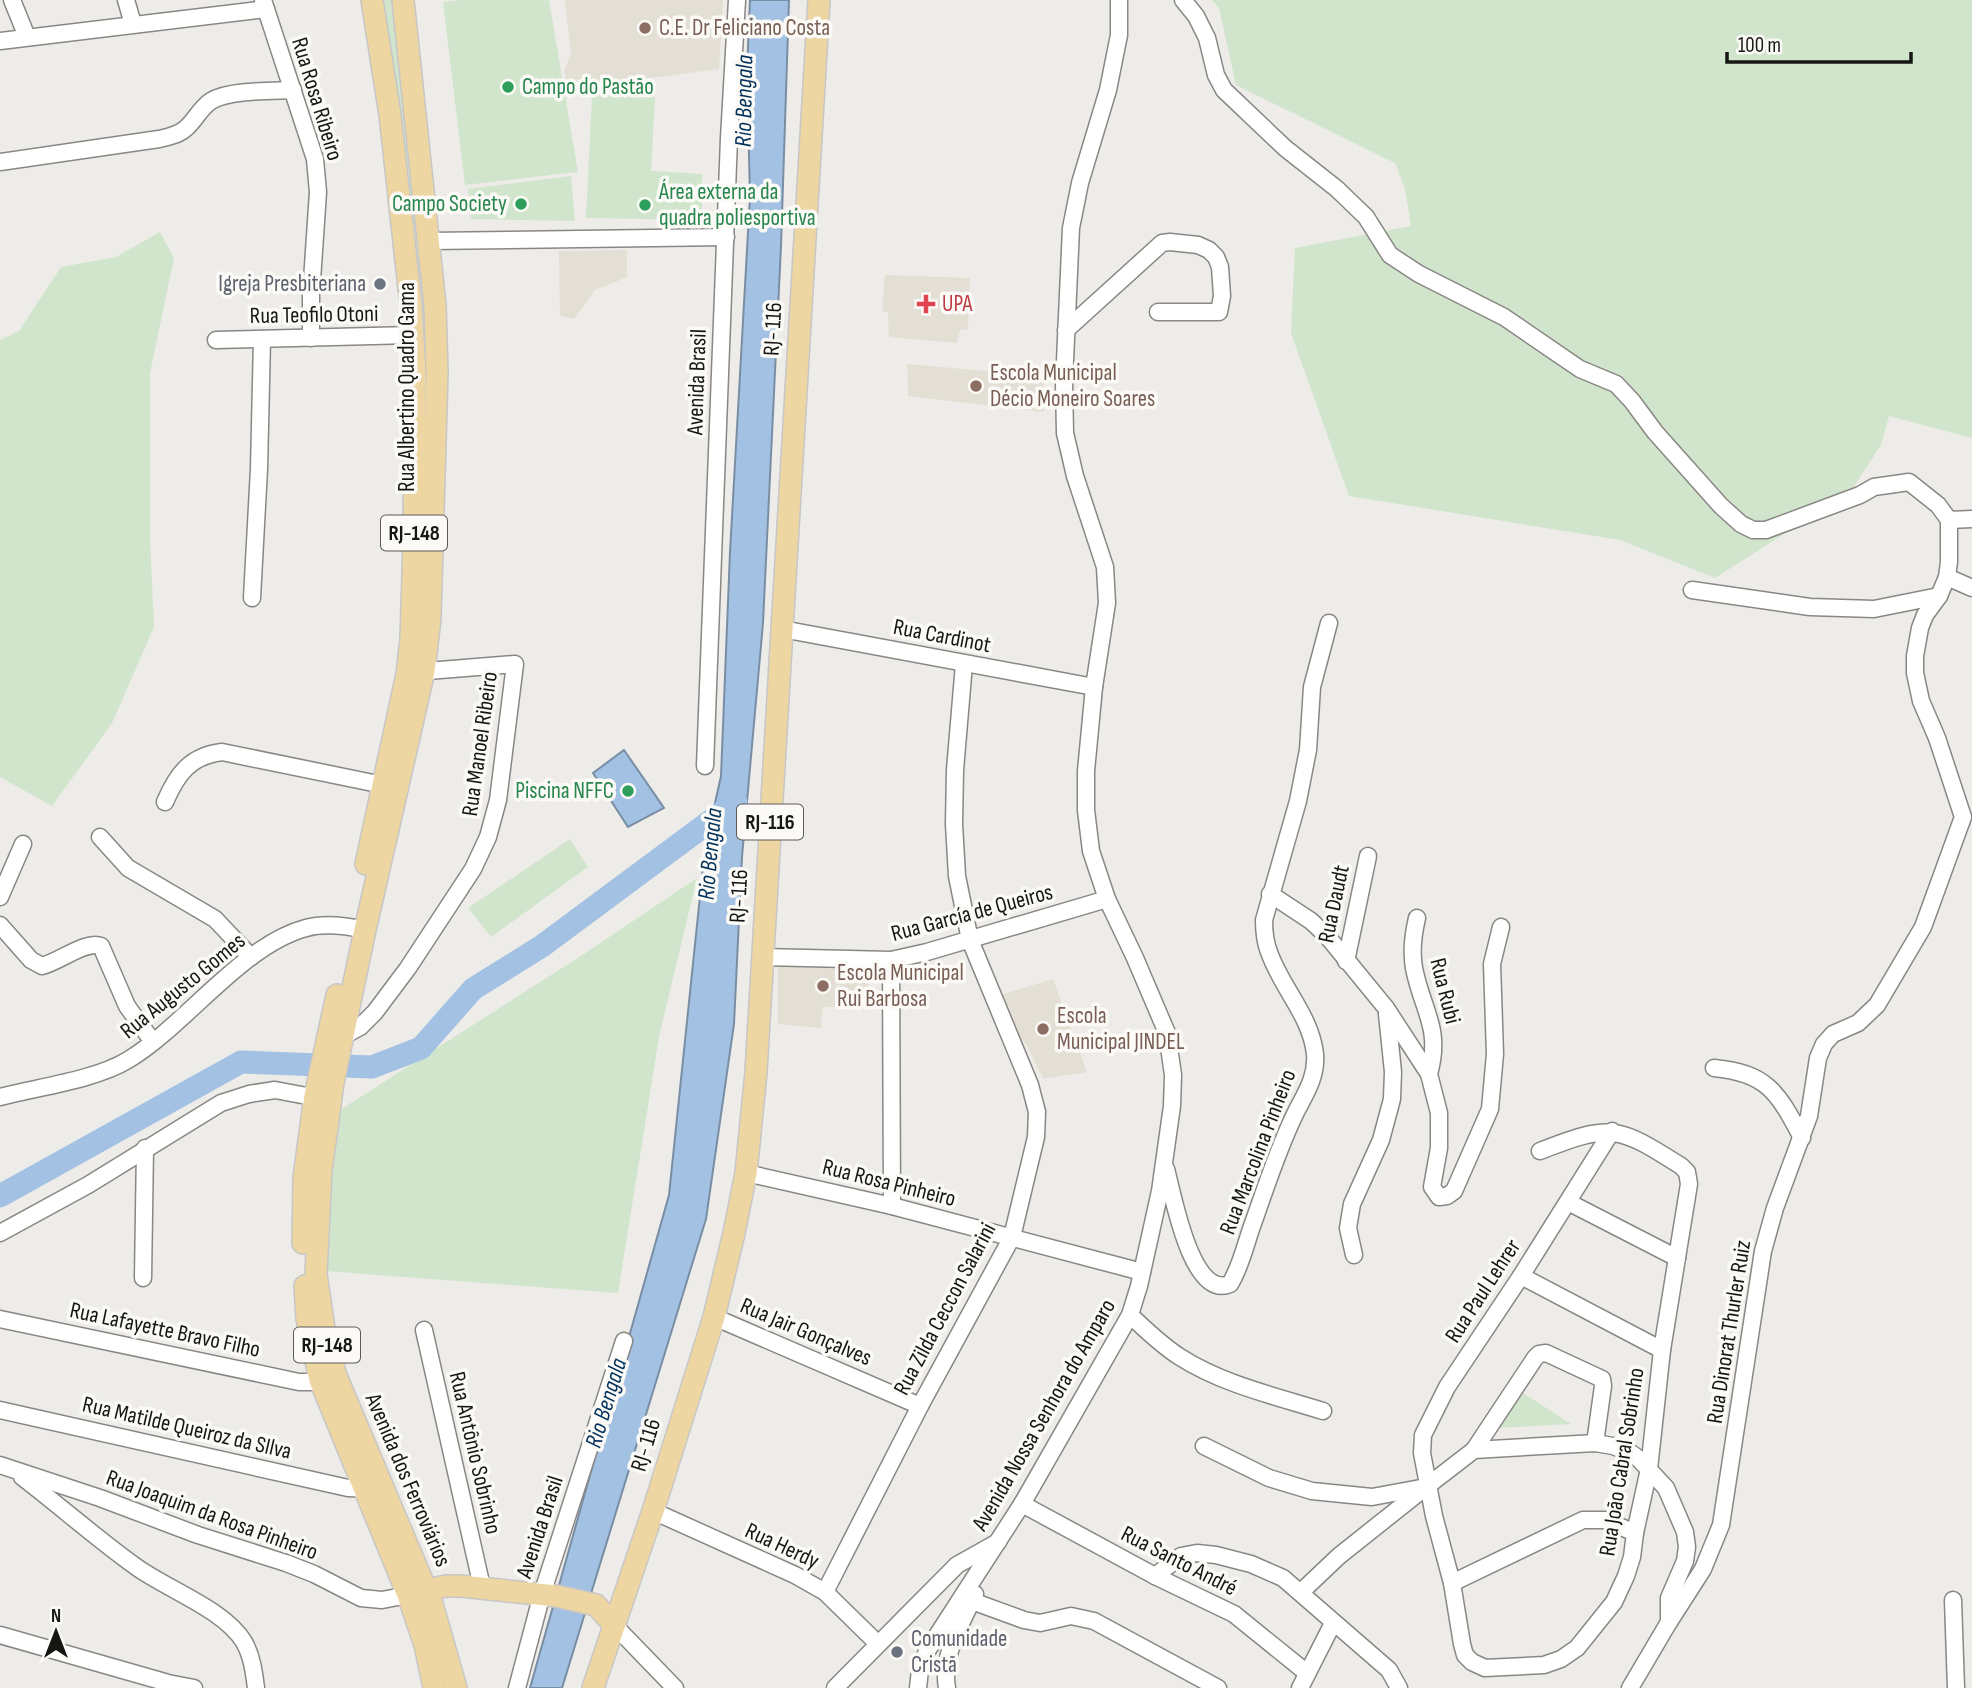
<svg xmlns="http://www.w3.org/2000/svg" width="1972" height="1688" font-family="'Sofia Sans Condensed',sans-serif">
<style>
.built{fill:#e3dfd4}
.green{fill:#d0e5cc}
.water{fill:#a3c1e3;stroke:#798ea5;stroke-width:2}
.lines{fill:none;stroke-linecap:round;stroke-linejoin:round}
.river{stroke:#a3c1e3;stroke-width:23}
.minor-casing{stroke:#898784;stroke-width:19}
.major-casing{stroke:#c7c7c7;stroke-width:24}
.minor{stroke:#fff;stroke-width:16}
.major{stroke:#eed6a3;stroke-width:21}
.education-dot{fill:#8d6e63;stroke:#fbfaf6;stroke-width:2.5}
.leisure-dot{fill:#2e9e5b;stroke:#fbfaf6;stroke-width:2.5}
.worship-dot{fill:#6b7280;stroke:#fbfaf6;stroke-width:2.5}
.health-dot{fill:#e0444e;stroke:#fbfaf6;stroke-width:2.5}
.labels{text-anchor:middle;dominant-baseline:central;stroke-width:7;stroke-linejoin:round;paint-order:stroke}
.shield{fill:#fbfaf6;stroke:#5b5a58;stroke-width:2}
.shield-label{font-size:21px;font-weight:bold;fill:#161615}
.education-label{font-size:23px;fill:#785e54;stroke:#fbfaf6;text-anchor:start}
.leisure-label{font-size:23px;fill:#27864d;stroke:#fbfaf6;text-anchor:start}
.street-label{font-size:23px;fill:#161615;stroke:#fbfaf6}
.worship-label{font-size:23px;fill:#5b616d;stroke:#fbfaf6;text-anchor:end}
.health-label{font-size:23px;fill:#be3a42;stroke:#fbfaf6;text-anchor:start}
.water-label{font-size:24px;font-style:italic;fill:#03325c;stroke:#fbfaf6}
</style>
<rect width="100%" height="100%" fill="#eeece8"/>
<g class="built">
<path d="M565,0H723L719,69L567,89L564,70L571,55Z"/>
<path d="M627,250V277L595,290L574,319L560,316L559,251Z"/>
<path d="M885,275L970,278L968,329L960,330L957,343L889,337L888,312H882Z"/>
<path d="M907,364L1044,376V412L908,396Z"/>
<path d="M778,965H872L865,1007H823L821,1028L778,1024Z"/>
<path d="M1053,979L1087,1072L1043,1079L1026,1044L1017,1034L1000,995Z"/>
</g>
<g class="green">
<path d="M376,0H399L436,361L417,359Z"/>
<path d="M461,0H549L578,172L465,185L443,2Z"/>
<path d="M1212,0H1972V438L1889,416L1881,445L1851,491L1715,578L1620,540L1349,496L1291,333L1295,248L1411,226L1405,189L1395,163L1236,85L1219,8Z"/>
<path d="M592,95L655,97L651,171L702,174V220L586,218Z"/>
<path d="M571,176L575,221L471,219L468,189Z"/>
<path d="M160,232L174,258L150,373V538L154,627L112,723L52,806L0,777V340L19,331L61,267L116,257Z"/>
<path d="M570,839L588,867L491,937L468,908Z"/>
<path d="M697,878L659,1037L618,1293L325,1271L337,1112L584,954Z"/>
<path d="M1520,1391L1571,1424L1497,1428Z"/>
</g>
<g class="water">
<path d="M750,0H789L781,246L763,623L742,857L734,1024L706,1219L562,1688H530L669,1195L705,848L721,776L730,552L750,197L747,70Z"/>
<path d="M624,750L664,808L628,827L593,773Z"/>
</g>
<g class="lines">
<path class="river" d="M0,1196L241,1062L372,1067L421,1048L473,989L542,946L736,802"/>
<g class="minor-casing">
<g id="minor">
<path d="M12,0L27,37"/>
<path d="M126,0L133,24"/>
<path d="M263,0L315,159L318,192L311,295V338"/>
<path d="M1183,0L1196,16L1207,38L1216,75L1224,90L1285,148L1337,189L1366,217L1390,255L1419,274L1504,317L1580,369L1616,384L1632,401L1655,432L1721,506L1741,524L1753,530H1766L1860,495L1874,487L1909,482L1938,505L1949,520L1972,519"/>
<path d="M0,41L266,9"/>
<path d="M0,162L159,139C168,137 178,135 185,129C195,121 200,108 211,101C228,90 272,91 293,90"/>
<path d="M429,241L726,237"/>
<path d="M1066,330L1162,243L1170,242L1198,245L1209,250L1216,257L1220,267L1222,296L1219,312H1158"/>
<path d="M216,340L412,335"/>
<path d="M1947,577L1972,588"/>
<path d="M1692,590L1810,607L1874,609L1939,596"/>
<path d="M252,598L259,469L262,339"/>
<path d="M782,629L1094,687"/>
<path d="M705,766L729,138L737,0"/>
<path d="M165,802C177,774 190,756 222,752L383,785"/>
<path d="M100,837L128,868L215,919L251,957"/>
<path d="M1270,894L1311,921L1327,936L1386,1008L1429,1074L1439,1113V1148L1432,1187L1439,1197L1447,1196L1454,1191L1490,1109L1495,1054L1492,964L1501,927"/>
<path d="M0,897L23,844"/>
<path d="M1417,918C1413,935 1411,951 1414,968C1422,1010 1442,1028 1429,1074"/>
<path d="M0,925L31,960L42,966C59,962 86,940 101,946L127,1006L153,1042"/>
<path d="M763,957L891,960L927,952L1107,899"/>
<path d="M891,960L892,1206"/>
<path d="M1346,961L1368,856"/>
<path d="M338,1039L360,1027L375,1012L408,968L473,869L488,837L498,800L515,664L415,672"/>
<path d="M1714,1068C1768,1073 1778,1093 1802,1138"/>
<path d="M0,1097C38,1087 95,1080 128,1060C186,1025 242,945 306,928C324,923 347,926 365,930"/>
<path d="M1540,1151C1611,1123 1618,1126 1681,1166L1687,1172L1689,1184L1662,1350L1649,1469L1635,1533L1632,1557L1626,1576L1614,1602L1577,1648L1561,1659L1544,1665L1485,1668L1472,1662L1465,1655L1462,1644L1452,1583L1434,1516L1422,1453L1423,1435L1447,1387L1521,1276L1612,1131"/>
<path d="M1166,1169C1173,1194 1191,1300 1230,1284C1240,1268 1245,1247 1251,1229C1265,1190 1277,1151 1295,1114C1305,1094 1317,1077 1315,1054C1311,1016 1281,987 1269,952C1265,942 1264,931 1264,920L1298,801L1308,750L1312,687L1329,623"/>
<path d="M746,1173L892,1206L1142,1272"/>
<path d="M1568,1202L1677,1258"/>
<path d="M0,1233L88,1185L221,1103L249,1094L275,1090L323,1099"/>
<path d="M1354,1255L1348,1228L1352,1204L1381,1140L1392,1099L1393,1072L1387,1014"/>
<path d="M1521,1276L1662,1350"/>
<path d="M143,1278L145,1148"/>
<path d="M1130,1315C1146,1330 1161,1345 1180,1357C1222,1384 1275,1396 1323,1411"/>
<path d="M714,1317L920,1406"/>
<path d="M0,1319L299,1382H311L330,1377"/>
<path d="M424,1330L482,1587"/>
<path d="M0,1410L348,1488L374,1489"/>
<path d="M1204,1446L1269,1478L1312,1491L1372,1497L1426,1487L1474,1450L1595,1443L1613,1446L1631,1453L1639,1459L1666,1488L1685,1532L1687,1547L1685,1561L1669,1598V1622L1630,1688"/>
<path d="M1474,1450L1535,1358L1539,1354L1546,1353L1602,1379L1603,1386L1595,1443"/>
<path d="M0,1465L100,1498L198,1535L286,1563L314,1574L361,1598L382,1600L408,1595"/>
<path d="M22,1477C60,1506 96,1538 135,1566C166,1589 224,1609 244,1642C252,1656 254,1672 256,1688"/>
<path d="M1022,1504L1155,1576L1234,1614L1307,1673"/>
<path d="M653,1511L795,1575L825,1592L877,1643"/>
<path d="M1155,1576L1181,1556L1197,1553L1216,1555L1251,1564L1283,1578L1389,1670L1399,1688"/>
<path d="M1452,1583L1583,1520H1605L1635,1533"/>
<path d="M825,1592L920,1406L1012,1237L1036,1137L1037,1112L1030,1085L970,940L957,876L954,824L955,770L964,664"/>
<path d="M1301,1592L1339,1556L1422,1490"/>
<path d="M1953,1600L1956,1688"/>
<path d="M972,1601L1024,1620L1040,1623L1071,1616L1094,1621L1218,1688"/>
<path d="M1669,1622L1703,1569L1721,1525L1763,1251L1775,1208L1809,1116L1818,1058L1824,1044L1833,1034L1858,1023L1877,1005L1923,927L1963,817L1937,738L1921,701L1915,673V656L1920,628L1925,615L1939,596L1947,577L1949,562V520"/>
<path d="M614,1625L675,1688"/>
<path d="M0,1635L168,1683L194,1688"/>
<path d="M517,1688L542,1594L624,1341"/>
<path d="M835,1688L957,1565L998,1542"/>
<path d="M918,1688L920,1670L927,1651L1022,1504L1130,1315L1139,1286L1160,1191L1172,1106L1173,1075L1167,1033L1135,958L1107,899L1091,851L1086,810V771L1094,687L1107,603L1105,567L1075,476L1065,433L1064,383L1071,228L1080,183L1108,90L1119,35V0"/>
<path d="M947,1688C941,1655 962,1623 975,1594"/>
<path d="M1300,1688L1333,1623"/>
</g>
</g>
<g class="major-casing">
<g id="major">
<path d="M403,0L435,305L437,372L430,618L424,671L365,930L333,1083L321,1171L316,1274L326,1342L336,1376L432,1604L456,1688"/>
<path d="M366,864L407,674L411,639L414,540L415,372L411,306L390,115L372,0"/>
<path d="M303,1243L304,1178L315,1096L337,995"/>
<path d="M305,1286L307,1319L320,1380L408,1595L425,1645L434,1688"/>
<path d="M414,1593L446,1586H461L556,1596L596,1605L614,1625"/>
<path d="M593,1688L653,1511L714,1317L734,1233L746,1173L756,1072L819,0"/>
</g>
</g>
<use href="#minor" class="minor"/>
<use href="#major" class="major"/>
</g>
<g class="education-dot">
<circle cx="645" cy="28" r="7"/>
<circle cx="976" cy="386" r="7"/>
<circle cx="823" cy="986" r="7"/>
<circle cx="1043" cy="1029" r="7"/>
</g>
<g class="leisure-dot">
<circle cx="508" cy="87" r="7"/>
<circle cx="521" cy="204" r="7"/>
<circle cx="645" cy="205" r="7"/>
<circle cx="628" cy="791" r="7"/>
</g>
<g class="worship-dot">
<circle cx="380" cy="284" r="7"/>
<circle cx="897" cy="1652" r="7"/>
</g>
<path class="health-dot" d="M922.5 293.5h7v7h7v7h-7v7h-7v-7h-7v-7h7z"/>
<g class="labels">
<g class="shield">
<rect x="381" y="515.5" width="66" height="35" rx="5"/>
<rect x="737" y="804.5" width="66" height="35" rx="5"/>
<rect x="294" y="1327.5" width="66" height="35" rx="5"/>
</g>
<g class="shield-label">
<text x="414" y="533">RJ-148</text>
<text x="770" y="822">RJ-116</text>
<text x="327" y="1345">RJ-148</text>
</g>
<g class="education-label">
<text x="659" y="28">C.E. Dr Feliciano Costa</text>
<text x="990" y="373">Escola Municipal<tspan x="990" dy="26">Décio Moneiro Soares</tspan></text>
<text x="837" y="973">Escola Municipal<tspan x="837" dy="26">Rui Barbosa</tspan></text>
<text x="1057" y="1016">Escola<tspan x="1057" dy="26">Municipal JINDEL</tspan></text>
</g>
<g class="leisure-label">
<text x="522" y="87">Campo do Pastão</text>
<text x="659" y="192">Área externa da<tspan x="659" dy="26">quadra poliesportiva</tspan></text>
<text x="507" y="204" text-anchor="end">Campo Society</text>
<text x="614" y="791" text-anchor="end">Piscina NFFC</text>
</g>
<g class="street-label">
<text transform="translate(317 99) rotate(73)">Rua Rosa Ribeiro</text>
<text transform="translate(314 315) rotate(-1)">Rua Teofilo Otoni</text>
<text transform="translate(773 329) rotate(-87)">RJ- 116</text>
<text transform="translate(697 382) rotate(-88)">Avenida Brasil</text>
<text transform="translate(407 387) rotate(-90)">Rua Albertino Quadro Gama</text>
<text transform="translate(942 636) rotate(11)">Rua Cardinot</text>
<text transform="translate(480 744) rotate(-82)">Rua Manoel Ribeiro</text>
<text transform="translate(739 896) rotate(-87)">RJ- 116</text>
<text transform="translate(1334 904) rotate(-78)">Rua Daudt</text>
<text transform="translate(972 913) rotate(-15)">Rua García de Queiros</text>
<text transform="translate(183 986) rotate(-39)">Rua Augusto Gomes</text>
<text transform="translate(1445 991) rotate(76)">Rua Rubi</text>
<text transform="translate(1258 1152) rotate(-69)">Rua Marcolina Pinheiro</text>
<text transform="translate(889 1183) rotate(14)">Rua Rosa Pinheiro</text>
<text transform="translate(1483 1291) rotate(-57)">Rua Paul Lehrer</text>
<text transform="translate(945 1309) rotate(-62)">Rua Zilda Ceccon Salarini</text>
<text transform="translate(165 1330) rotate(12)">Rua Lafayette Bravo Filho</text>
<text transform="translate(806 1332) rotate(23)">Rua Jair Gonçalves</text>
<text transform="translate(1729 1332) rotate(-81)">Rua Dinorat Thurler Ruiz</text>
<text transform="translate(1044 1415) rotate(-60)">Avenida Nossa Senhora do Amparo</text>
<text transform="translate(187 1428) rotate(13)">Rua Matilde Queiroz da SIlva</text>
<text transform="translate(646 1445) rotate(-73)">RJ- 116</text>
<text transform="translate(475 1453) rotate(77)">Rua Antônio Sobrinho</text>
<text transform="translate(1622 1462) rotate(-81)">Rua João Cabral Sobrinho</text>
<text transform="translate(408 1480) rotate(67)">Avenida dos Ferroviários</text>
<text transform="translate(212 1515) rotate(20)">Rua Joaquim da Rosa Pinheiro</text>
<text transform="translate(540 1527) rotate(-72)">Avenida Brasil</text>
<text transform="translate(782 1546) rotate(25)">Rua Herdy</text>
<text transform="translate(1179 1561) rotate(27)">Rua Santo André</text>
</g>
<g class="worship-label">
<text x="366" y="284">Igreja Presbiteriana</text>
<text x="911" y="1639" text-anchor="start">Comunidade<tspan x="911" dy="26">Cristã</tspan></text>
</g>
<g class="health-label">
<text x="942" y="304">UPA</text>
</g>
<g class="water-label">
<text transform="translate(744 101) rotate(-89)">Rio Bengala</text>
<text transform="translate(710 854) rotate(-85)">Rio Bengala</text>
<text transform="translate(606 1403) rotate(-73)">Rio Bengala</text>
</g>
</g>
<g transform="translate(56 1632)" stroke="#fbfaf6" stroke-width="5" paint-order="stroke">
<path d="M0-5L12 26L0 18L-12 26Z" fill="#161615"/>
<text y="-10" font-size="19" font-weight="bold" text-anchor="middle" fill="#161615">N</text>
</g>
<path d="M1727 52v10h184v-10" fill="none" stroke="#161615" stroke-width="3.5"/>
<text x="1738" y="52" font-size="21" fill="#161615" stroke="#fbfaf6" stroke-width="5" paint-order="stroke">100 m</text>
</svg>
